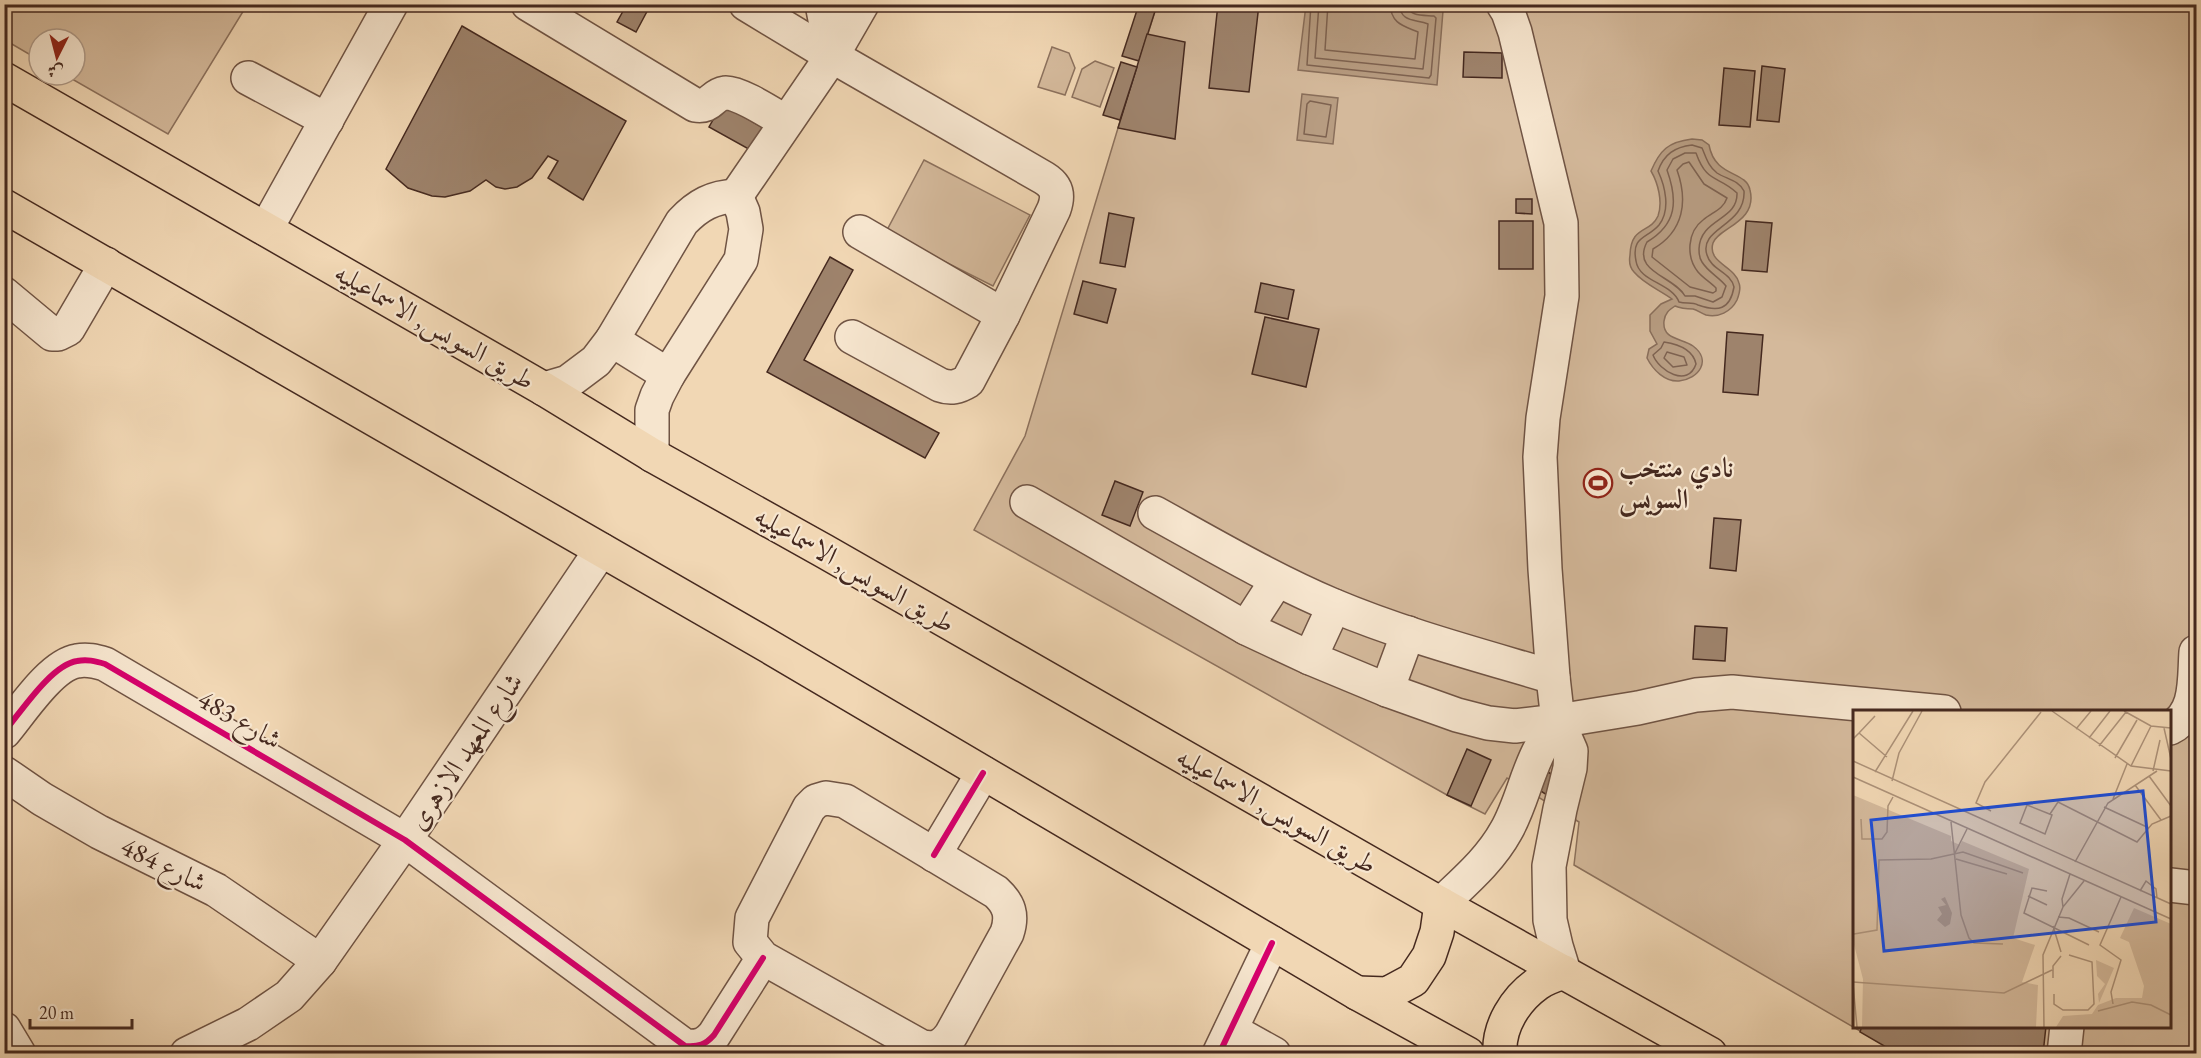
<svg xmlns="http://www.w3.org/2000/svg" width="2201" height="1058" font-family="'EB Garamond',Amiri,serif">
<style>
.green{fill:#d4b99b;stroke:#8c715d;stroke-width:1.5;fill-rule:evenodd}
.water{fill:#b79c81;stroke:#896e5a;stroke-width:1.5}
.lines{fill:none;stroke-linecap:round;stroke-linejoin:round}
.shore{stroke:#7e6250;stroke-width:1.5}
.building{fill:#9e836c;stroke:#45291f;stroke-width:1.5}
.minor-casing{stroke:#705444;stroke-width:36}
.major-casing{stroke:#45291f;stroke-width:36}
.minor{stroke:#f6e5ce;stroke-width:33}
.major{stroke:#f1d7b4;stroke-width:33}
.cycleway-casing{stroke:#f6e5ce;stroke-width:10}
.cycleway{stroke:#d6006c;stroke-width:6}
.labels{text-anchor:middle;dominant-baseline:central;stroke-width:4.5;stroke-linejoin:round;paint-order:stroke}
.street-label{font-size:27px;fill:#45291f;stroke:#f6e5ce}
.poi-label{font-size:27px;font-weight:bold;fill:#45291f;stroke:#f6e5ce;text-anchor:start}
.inset-road{fill:none;stroke:#ac9178;stroke-width:1.5}
.view{fill:#1d4ed8;fill-opacity:0.15;stroke:#1d4ed8;stroke-width:3}
.inset-edge{fill:none;stroke:#45291f;stroke-width:3}
</style>
<rect width="100%" height="100%" fill="#f1d7b4"/>
<filter id="stains"><feTurbulence type="fractalNoise" baseFrequency=".00333" numOctaves="4"/><feColorMatrix values="0 0 0 0 .2 0 0 0 0 .09 0 0 0 0 .02 0 0 0 .5 -.17"/></filter>
<radialGradient id="worn" r=".72"><stop offset=".6" stop-color="#630" stop-opacity="0"/><stop offset="1" stop-color="#630" stop-opacity=".3"/></radialGradient>
<g class="green">
<path d="M5,4H247V5L168,134L65,75H75V39H39V60L5,40Z"/>
<path d="M1157,5H2196V1053H1898L1574,865L1579,822L1507,778L1485,814L1447,795L974,530L1025,436L1118,128ZM1854,712H2170V1026H1854Z"/>
<path d="M1052,47L1069,53L1075,68L1065,95L1038,87Z"/>
<path d="M1095,61L1114,68L1100,107L1072,97L1082,69Z"/>
<path d="M924,160L1030,215L993,286L886,232Z"/>
</g>
<g class="water">
<path d="M1385,4L1443,11L1437,85L1298,70L1306,5Z"/>
<path d="M1302,94L1338,98L1333,144L1297,140Z"/>
<path d="M1692,139L1702,140L1709,145C1715,178 1746,170 1750,190C1758,222 1718,228 1713,243C1707,263 1735,266 1739,283C1741,288 1739,295 1737,300C1731,312 1718,318 1706,315C1701,313 1697,310 1693,309C1686,309 1682,309 1675,306C1669,310 1665,313 1664,321C1662,340 1682,338 1693,346C1712,360 1699,379 1679,381C1665,382 1653,370 1647,358L1649,349L1657,344L1650,331V315L1661,304L1672,299C1660,290 1644,284 1634,272C1630,268 1629,261 1630,255C1631,225 1650,234 1658,216C1663,202 1658,183 1651,171C1660,150 1668,142 1692,139Z"/>
</g>
<g class="lines">
<g class="shore">
<path d="M1311,4L1307,65L1429,78L1431,75L1436,18L1434,16C1424,15 1408,17 1407,4"/>
<path d="M1319,4L1315,58L1423,69L1428,24C1415,19 1401,23 1399,4"/>
<path d="M1328,4L1325,50L1415,59L1418,32C1404,26 1391,24 1390,4"/>
<path d="M1310,101L1331,105L1326,137L1304,134L1307,104Z"/>
<path d="M1692,145L1702,148C1706,157 1708,166 1717,173C1726,179 1739,180 1744,191C1746,226 1698,228 1707,255C1711,270 1731,272 1734,287C1730,310 1718,312 1698,305C1692,302 1686,304 1679,302C1672,283 1639,282 1636,261C1631,236 1647,239 1659,225C1671,210 1665,186 1658,171C1664,154 1675,147 1692,145Z"/>
<path d="M1685,153H1696C1707,184 1718,175 1737,193C1738,221 1700,218 1699,249C1699,254 1699,258 1702,262C1708,272 1719,277 1726,286L1722,297L1713,302L1695,296H1685C1674,276 1631,272 1647,242C1677,224 1678,201 1667,170L1673,159Z"/>
<path d="M1689,162L1704,184L1727,198C1723,210 1712,212 1703,220C1687,232 1686,257 1698,272C1703,278 1710,282 1716,288V291L1713,293L1690,287L1652,257L1653,249C1684,231 1688,201 1677,170L1683,164Z"/>
<path d="M1664,342C1677,344 1693,349 1696,364C1688,388 1659,371 1653,355L1661,348Z"/>
<path d="M1667,352L1684,357L1687,365L1673,367L1664,358Z"/>
</g>
</g>
<g class="building">
<path d="M627,4H651L636,32L617,22Z"/>
<path d="M1139,4L1157,5L1139,61L1122,56Z"/>
<path d="M1218,4H1259L1249,92L1209,88Z"/>
<path d="M462,26L626,121L583,200L548,178L558,161L548,156L532,178L517,187L505,189L496,187L486,180L470,191L445,197L432,196L408,188L386,169Z"/>
<path d="M1147,34L1185,42L1175,139L1118,128Z"/>
<path d="M1464,52L1502,53V78L1463,77Z"/>
<path d="M1121,62L1137,67L1120,120L1103,115Z"/>
<path d="M1762,66L1785,69L1779,122L1757,120Z"/>
<path d="M1724,68L1755,71L1750,127L1719,125Z"/>
<path d="M722,104L767,130L754,152L709,127Z"/>
<path d="M1516,199H1532V214L1516,213Z"/>
<path d="M1109,213L1134,218L1125,267L1100,263Z"/>
<rect x="1499" y="221" width="34" height="48"/>
<path d="M1746,221L1772,223L1767,272L1742,270Z"/>
<path d="M830,257L853,270L804,360L939,433L925,458L767,372Z"/>
<path d="M1083,281L1116,289L1107,323L1074,314Z"/>
<path d="M1261,283L1294,290L1288,319L1255,312Z"/>
<path d="M1265,317L1319,329L1306,387L1252,374Z"/>
<path d="M1727,332L1763,335L1758,395L1723,392Z"/>
<path d="M1115,481L1143,492L1130,526L1102,515Z"/>
<path d="M1714,518L1741,520L1736,571L1710,568Z"/>
<path d="M1695,626L1727,628L1725,661L1693,659Z"/>
<path d="M1467,749L1491,760L1471,806L1447,795Z"/>
<path d="M1543,769L1561,780L1550,797L1533,786Z"/>
<path d="M1862,1026H2046L2043,1054H1898L1860,1032Z"/>
</g>
<g class="lines">
<g class="minor-casing">
<g id="minor">
<path d="M528,4L695,105C712,108 711,95 725,93C737,91 774,115 786,122"/>
<path d="M746,4L832,56L1044,178C1057,186 1059,195 1054,209L1003,315L968,381C958,387 951,389 940,385L852,337"/>
<path d="M822,4L832,56"/>
<path d="M1503,4L1508,12L1515,32L1561,223L1562,296L1543,418L1540,457L1545,569L1553,677L1558,721L1571,751L1570,768L1560,809L1549,866L1550,920L1556,946L1564,972"/>
<path d="M248,78L327,120"/>
<path d="M736,196L832,56L862,4"/>
<path d="M266,229L391,4"/>
<path d="M860,232L1003,315"/>
<path d="M4,294L52,334H58L68,329L106,264"/>
<path d="M612,340L668,375"/>
<path d="M544,389L568,382L596,361L612,340L682,222C698,205 713,197 736,196L743,212L746,229L741,260L668,375L657,396L652,410V455"/>
<path d="M1027,502L1246,628L1310,658L1387,690L1457,715L1488,723L1515,726L1558,721L1638,708L1696,695L1732,692L1944,712"/>
<path d="M1155,513C1213,545 1271,579 1332,605C1403,635 1479,655 1553,677"/>
<path d="M1246,628L1277,580"/>
<path d="M1310,658L1334,606"/>
<path d="M1387,690L1408,633"/>
<path d="M2170,728C2198,714 2194,679 2196,652"/>
<path d="M4,732C21,712 51,665 77,661C87,659 95,661 105,664L405,840L685,1046C699,1047 705,1045 714,1035L763,958"/>
<path d="M4,773L42,799L99,832L216,890L320,961"/>
<path d="M826,798L845,801L996,892C1009,904 1013,915 1007,933L951,1035C942,1047 934,1050 920,1046L763,958L750,942L752,918L809,808L816,801Z"/>
<path d="M934,855L983,773"/>
<path d="M2170,885L2196,888"/>
<path d="M1441,904C1465,881 1490,860 1506,831C1521,805 1526,775 1540,749C1545,739 1551,730 1558,721"/>
<path d="M4,1029L19,1054"/>
<path d="M1231,1030L1274,1054"/>
<path d="M187,1054L248,1024L289,996L320,961L405,840L601,550"/>
<path d="M1219,1054L1272,943"/>
<path d="M2064,1054L2067,1026"/>
</g>
</g>
<g class="major-casing">
<g id="major">
<path d="M4,79L544,389L652,455L824,551L1441,904L1710,1054"/>
<path d="M4,206L770,647L1357,993L1468,1054"/>
<path d="M1357,993L1387,994L1413,980L1429,956L1437,932L1441,904"/>
<path d="M1500,1054C1498,1026 1516,999 1537,984C1545,978 1555,975 1564,972"/>
</g>
</g>
<use href="#minor" class="minor"/>
<use href="#major" class="major"/>
<g class="cycleway-casing">
<g id="cycleway">
<path d="M4,732C21,712 51,665 77,661C87,659 95,661 105,664L405,840L685,1046C699,1047 705,1045 714,1035L763,958"/>
<path d="M934,855L983,773"/>
<path d="M1219,1054L1272,943"/>
</g>
</g>
<use href="#cycleway" class="cycleway"/>
</g>
<defs>
<g id="stadium-ring" transform="scale(1.5)"><circle r="9.5" fill="#f6e5ce" stroke="#8f2418" stroke-width="1.5"/><path d="M0-5a6.5 5 0 1 0 0 10a6.5 5 0 1 0 0-10ZM-3.5-1.8h7v3.6h-7Z" fill="#8f2418"/></g>
</defs>
<g fill-rule="evenodd">
<use href="#stadium-ring" x="1598" y="483"/>
</g>
<g class="labels">
<g class="street-label">
<text transform="translate(435 326) rotate(30)">طريق السويس, الاسماعيليه</text>
<text transform="translate(855 569) rotate(30)">طريق السويس, الاسماعيليه</text>
<text transform="translate(240 719) rotate(30)">شارع 483</text>
<text transform="translate(465 751) rotate(-56)">شارع المعهد الازهرى</text>
<text transform="translate(1277 810) rotate(30)">طريق السويس, الاسماعيليه</text>
<text transform="translate(164 864) rotate(26)">شارع 484</text>
</g>
<g class="poi-label">
<text x="1619" y="467">نادي منتخب<tspan x="1619" dy="31">السويس</tspan></text>
</g>
</g>
<g transform="translate(1853 710)">
<rect width="318" height="318" fill="#f1d7b4"/>
<path d="M0,85L98,126V131L107,135L109,131L176,159L160,228L182,235L169,272L185,275L183,317H9L10,269L0,231ZM281,198L318,214V317H203L210,306L239,304L245,295L263,288H289L291,276L276,232L267,228ZM243,250L261,258L246,293L245,284L252,274L244,266Z" fill="#d4b99b"/>
<path d="M92,187L99,203L97,214L92,217L84,210L89,204L85,197L93,195L88,189Z" fill="#b79c81"/>
<path class="inset-road" d="M199,1L278,56L318,61M271,1L298,16L318,18M311,18L318,49M223,19L238,1M6,23L22,6M236,28L257,1M0,29L6,23L34,47M246,36L273,2M262,48L284,10M0,51L318,194M278,56L298,16M300,61L307,30M22,62L60,1M296,66L318,96M0,67L318,209M39,71L46,43L69,1M282,75L308,110M260,89L274,54M174,95L199,105L192,124L167,113ZM251,97L296,118M138,101L123,93L132,72L188,2M197,104L205,92L284,132L299,114L318,106M8,109L9,129H29L34,122L35,96L40,87M98,112L108,205L116,228L121,233L150,234M102,143L114,119M103,149L154,164M222,152L255,93L304,61M217,164L209,189L210,197L231,171M194,181L179,178L171,203L236,235M287,181L293,171L303,179L304,188M175,186L194,195M205,207L216,208L246,222M200,216L208,242M1,224L24,220L26,150L78,149L110,142L170,163M200,268V256L208,246M0,272L151,283L199,260M0,274L4,317M201,284V294L210,300H235L241,294L239,252L216,245M260,294L258,282L268,250L247,235L268,187M245,301L279,292L298,295L318,305M191,317L190,245L210,197"/>
<path class="view" d="M290,81L303,212L31,241L18,110Z"/>
<rect width="318" height="318" class="inset-edge"/>
</g>
<rect width="2201" height="1058" fill="none" stroke="#f1d7b4" stroke-width="24"/>
<rect x="6" y="6" width="2189" height="1046" fill="none" stroke="#45291f" stroke-width="3"/>
<rect x="12" y="12" width="2177" height="1034" fill="none" stroke="#45291f" stroke-width="1.5"/>
<g transform="translate(57 57) rotate(186)"><circle r="28" fill="#f6e5ce" stroke="#af9a88" stroke-width="1.5"/>
<path d="M0-4.5L10 22L0 15L-10 22Z" fill="#8f2418"/>
<text y="-9" font-size="16" font-weight="bold" text-anchor="middle" fill="#45291f">ش</text>
</g>
<path d="M30 1019v9h102v-9" fill="none" stroke="#45291f" stroke-width="3"/>
<text x="39" y="1019" font-size="18" fill="#45291f" stroke="#f6e5ce" stroke-width="4.5" paint-order="stroke">20 m</text>
<rect width="100%" height="100%" filter="url(#stains)"/>
<rect width="100%" height="100%" fill="url(#worn)"/>
</svg>
